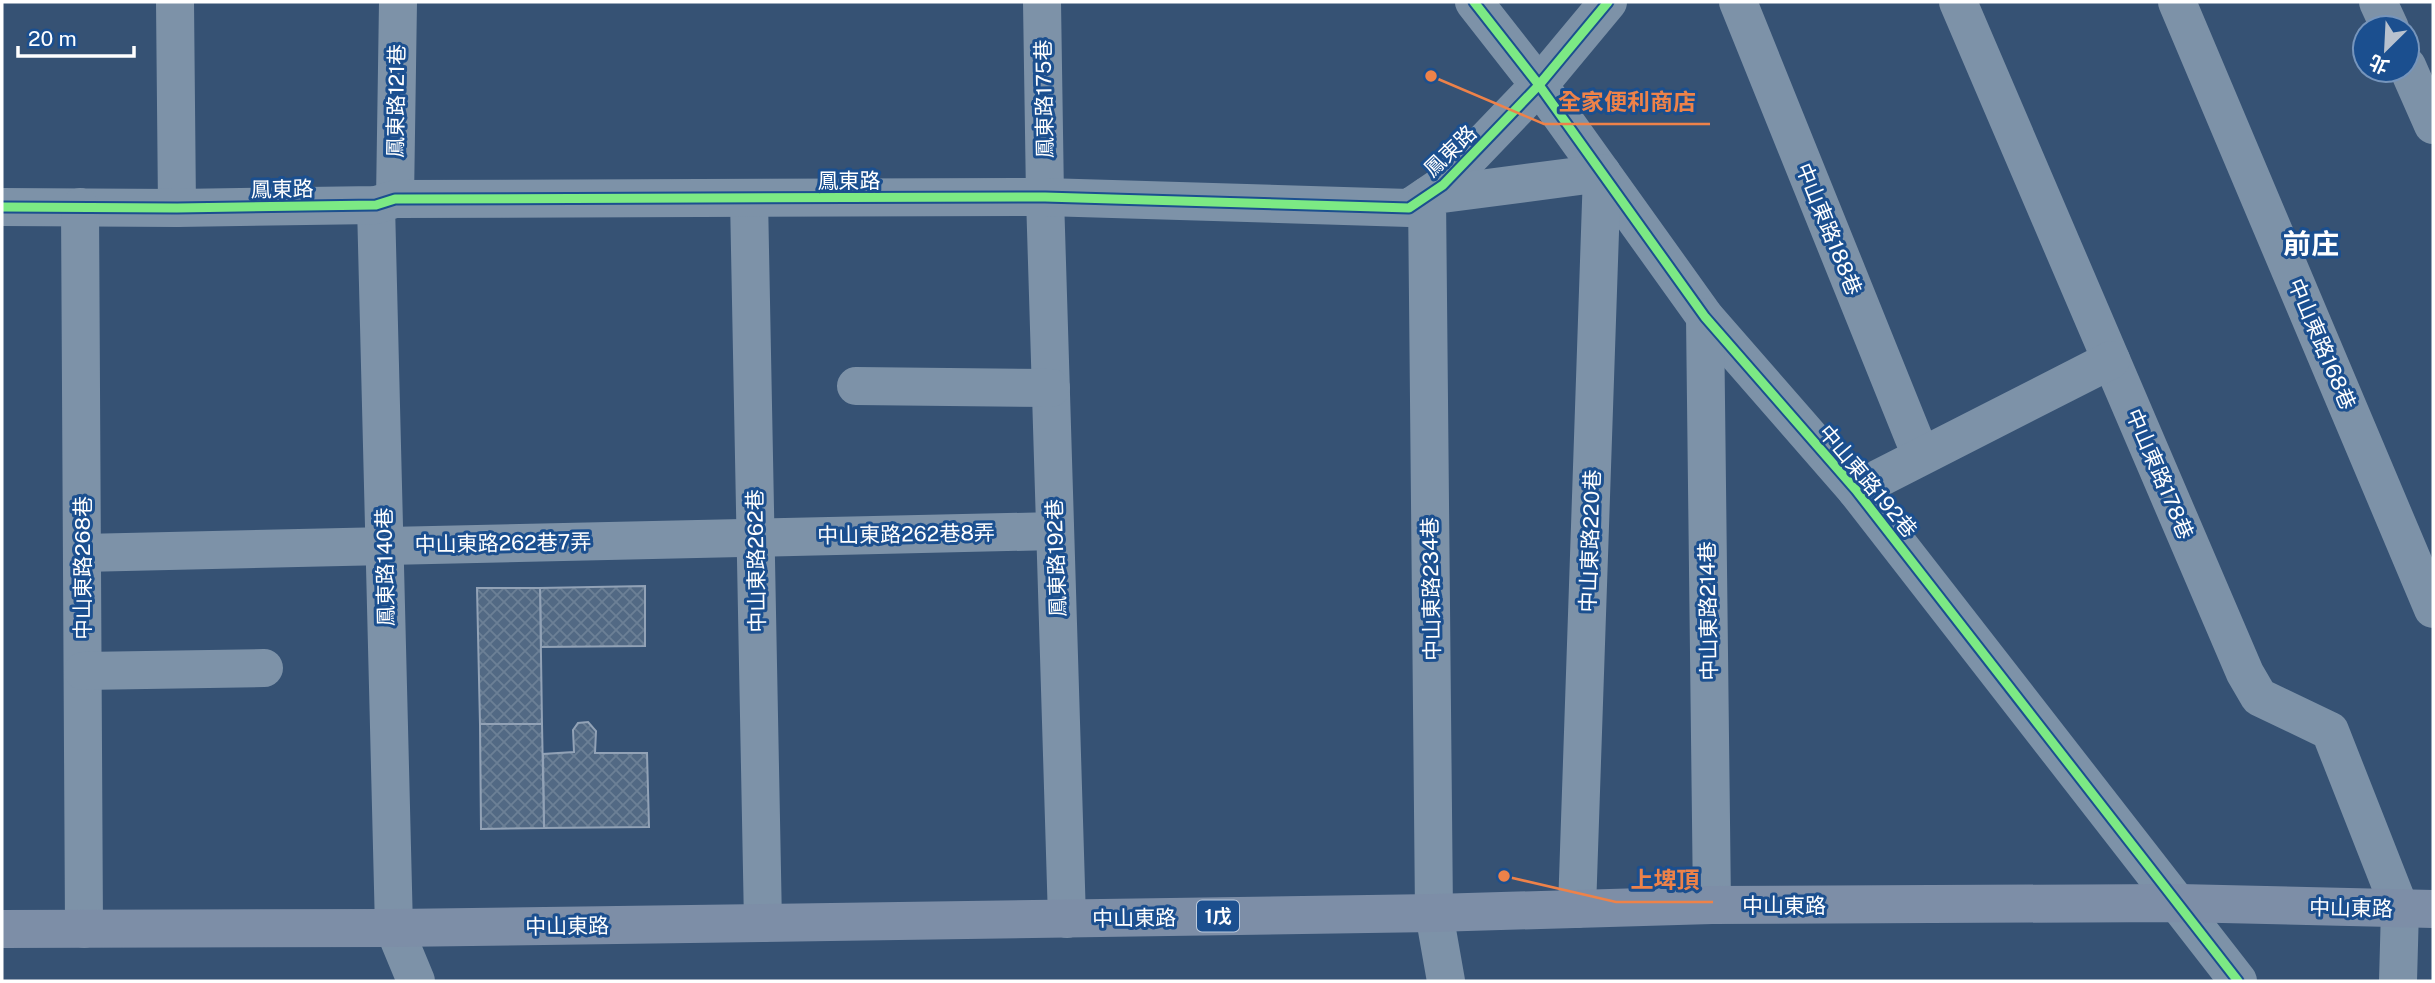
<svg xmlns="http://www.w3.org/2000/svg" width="2435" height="983" font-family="'Public Sans','Noto Sans TC',sans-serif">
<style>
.building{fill:url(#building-cross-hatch);stroke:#92a2b6;stroke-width:2}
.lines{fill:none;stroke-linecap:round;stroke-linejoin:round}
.minor{stroke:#7d92a8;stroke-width:38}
.major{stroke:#7d8ea7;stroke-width:38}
.cycleway-casing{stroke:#1b4f8f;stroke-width:13}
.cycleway{stroke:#7ce984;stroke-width:9}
.labels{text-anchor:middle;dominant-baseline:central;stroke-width:6;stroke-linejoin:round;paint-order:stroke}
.shield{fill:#1b4f8f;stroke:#bbcadd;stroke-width:2}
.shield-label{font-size:19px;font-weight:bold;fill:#fff}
.street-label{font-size:21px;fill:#fff;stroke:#1b4f8f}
.district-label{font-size:28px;font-weight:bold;fill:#fff;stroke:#1b4f8f}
.leader{fill:none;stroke:#ee8249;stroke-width:2.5}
.callout-dot{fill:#ee8249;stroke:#1b4f8f;stroke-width:2.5}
.callout-label{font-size:23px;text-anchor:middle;font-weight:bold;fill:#ee8249;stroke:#1b4f8f;stroke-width:6;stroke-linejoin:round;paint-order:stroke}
</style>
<defs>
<pattern id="building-cross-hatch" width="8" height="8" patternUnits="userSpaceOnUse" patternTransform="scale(1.75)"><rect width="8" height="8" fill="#526984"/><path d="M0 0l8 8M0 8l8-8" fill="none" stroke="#6c8096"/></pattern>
</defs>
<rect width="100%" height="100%" fill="#365274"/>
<g class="building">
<path d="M645,586V646L541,647L540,588Z"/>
<path d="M477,588H540L542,724H480Z"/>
<path d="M588,722L596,731L595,753H647L649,827L544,828L543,754L574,752L573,730L578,723Z"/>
<path d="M480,724H542L544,828L481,829Z"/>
</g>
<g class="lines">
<g class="minor">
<path d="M175,2L177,208"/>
<path d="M1042,2L1045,197L1067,919"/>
<path d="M1474,2L1539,85L1705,317L1856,490L2238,981"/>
<path d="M1738,2L1921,456"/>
<path d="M1958,2L2245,673L2259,697L2330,731L2400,909L2398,981"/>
<path d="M2177,2L2433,609"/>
<path d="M2378,2L2390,28"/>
<path d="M2407,66L2433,125"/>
<path d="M749,198L763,923"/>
<path d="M395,199L398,2"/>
<path d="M376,205L394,928L416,981"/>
<path d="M2,207L177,208L376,205L395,199L1045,197L1409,208L1443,185L1539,85L1608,2"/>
<path d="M80,207L84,929"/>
<path d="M1705,317L1712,905"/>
<path d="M856,386L1051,388"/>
<path d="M1856,490L2111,360"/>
<path d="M82,553L1055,531"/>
<path d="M83,671L264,668"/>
<path d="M1446,981L1434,913L1427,196L1602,173L1577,909"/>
</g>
<path class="major" d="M2,929L394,928L763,923L1434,913L1712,905L2179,903L2433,909"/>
<g class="cycleway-casing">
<g id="cycleway">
<path d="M1474,2L1539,85L1705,317L1856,490L2238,981"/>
<path d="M2,207L177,208L376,205L395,199L1045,197L1409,208L1443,185L1539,85L1608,2"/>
</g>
</g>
<use href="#cycleway" class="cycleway"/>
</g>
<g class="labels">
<rect class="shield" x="1197" y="900.5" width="42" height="31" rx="5"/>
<g class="shield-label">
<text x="1218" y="916">1戊</text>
</g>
<g class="street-label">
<text transform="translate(1044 99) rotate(-91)">鳳東路175巷</text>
<text transform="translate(396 101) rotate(-89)">鳳東路121巷</text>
<text transform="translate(1450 151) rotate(-44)">鳳東路</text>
<text x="849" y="180">鳳東路</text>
<text transform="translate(282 189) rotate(-1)">鳳東路</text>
<text transform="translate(1829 229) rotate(68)">中山東路188巷</text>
<text transform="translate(2322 344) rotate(67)">中山東路168巷</text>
<text transform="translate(2160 474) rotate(67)">中山東路178巷</text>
<text transform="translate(1868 481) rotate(50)">中山東路192巷</text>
<text transform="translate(906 534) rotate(-1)">中山東路262巷8弄</text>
<text transform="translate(1590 541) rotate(-88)">中山東路220巷</text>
<text transform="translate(503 543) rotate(-1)">中山東路262巷7弄</text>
<text transform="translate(1056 558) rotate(-92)">鳳東路192巷</text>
<text transform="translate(756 561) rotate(-91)">中山東路262巷</text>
<text transform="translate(385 567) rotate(-91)">鳳東路140巷</text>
<text transform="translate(82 568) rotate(-90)">中山東路268巷</text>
<text transform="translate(1431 589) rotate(-91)">中山東路234巷</text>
<text transform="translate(1708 611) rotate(-91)">中山東路214巷</text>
<text x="1784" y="905">中山東路</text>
<text transform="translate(2351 908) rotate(1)">中山東路</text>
<text transform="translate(1134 918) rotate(-1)">中山東路</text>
<text transform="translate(567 926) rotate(-1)">中山東路</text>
</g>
<g class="district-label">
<text x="2311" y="243">前庄</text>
</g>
</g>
<path class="leader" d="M1431 76L1544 124H1710M1504 876L1616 902H1713"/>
<g class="callout-dot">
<circle cx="1431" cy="76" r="7"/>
<circle cx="1504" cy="876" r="7"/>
</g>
<g class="callout-label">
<text x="1627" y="110">全家便利商店</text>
<text x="1665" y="888">上埤頂</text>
</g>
<rect width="2435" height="983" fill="none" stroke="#ffffff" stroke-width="7"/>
<g transform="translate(2386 49) rotate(204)"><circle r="33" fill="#1b4f8f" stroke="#7695bc" stroke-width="2"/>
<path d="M0-5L12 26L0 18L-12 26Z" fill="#b9c2ce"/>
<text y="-10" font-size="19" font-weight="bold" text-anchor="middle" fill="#ffffff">北</text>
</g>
<path d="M18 46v10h116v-10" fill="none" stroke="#ffffff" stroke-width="3.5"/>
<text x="28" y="46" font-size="21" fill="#ffffff" stroke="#1b4f8f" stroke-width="5" paint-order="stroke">20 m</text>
</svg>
